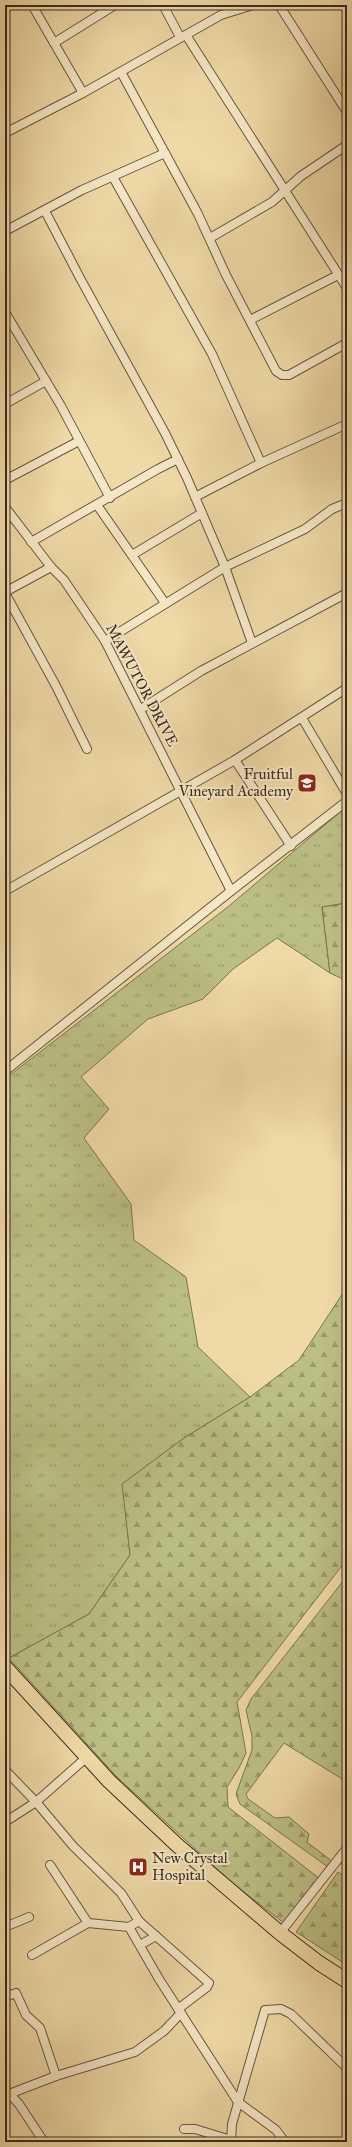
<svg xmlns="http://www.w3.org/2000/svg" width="352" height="2147" font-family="'IM FELL Great Primer',serif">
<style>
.grass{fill:url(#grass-tufts);stroke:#7a7652}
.forest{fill:url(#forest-firs);stroke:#7a7652}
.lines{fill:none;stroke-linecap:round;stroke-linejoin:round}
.street-casing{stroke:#665741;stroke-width:10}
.highway-casing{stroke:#382c1f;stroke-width:16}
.street{stroke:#f5e6c5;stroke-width:8}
.highway{stroke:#efd9a6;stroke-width:14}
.labels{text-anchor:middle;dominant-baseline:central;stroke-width:4;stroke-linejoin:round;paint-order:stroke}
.street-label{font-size:15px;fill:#382c1f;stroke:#f5e6c5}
.poi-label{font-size:15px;fill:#382c1f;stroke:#f5e6c5;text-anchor:end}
</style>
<defs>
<pattern id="grass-tufts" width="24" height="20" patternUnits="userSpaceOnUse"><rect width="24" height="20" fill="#bbbf85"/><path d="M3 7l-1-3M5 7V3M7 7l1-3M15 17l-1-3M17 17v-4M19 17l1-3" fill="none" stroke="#999b6c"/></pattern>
<pattern id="forest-firs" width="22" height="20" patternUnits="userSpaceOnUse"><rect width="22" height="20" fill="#bbbf85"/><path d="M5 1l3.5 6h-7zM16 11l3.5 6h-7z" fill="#999b6c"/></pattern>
</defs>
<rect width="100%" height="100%" fill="#efd9a6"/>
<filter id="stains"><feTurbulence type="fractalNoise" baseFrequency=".005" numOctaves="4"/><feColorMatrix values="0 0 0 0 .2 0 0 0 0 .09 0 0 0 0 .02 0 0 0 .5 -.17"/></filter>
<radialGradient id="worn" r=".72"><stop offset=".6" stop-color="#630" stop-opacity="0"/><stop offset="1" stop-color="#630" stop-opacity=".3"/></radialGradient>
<path class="grass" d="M347,806V903L322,907L330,973L277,938L233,969L203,999L148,1019L81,1077L109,1109L84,1138L131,1204L134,1240L186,1277L198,1347L250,1397L184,1438L123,1484L130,1555L89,1614L9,1658L5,1653V1079L229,906Z"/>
<g class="forest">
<path d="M347,903V981L330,973L322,907Z"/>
<path d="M347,1287V1559L237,1702L246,1753L239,1768L227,1787L228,1807L320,1879L285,1924L230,1881L117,1777L9,1658L89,1614L130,1555L122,1484L184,1438L250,1397L299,1360Z"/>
<path d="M347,1576V1637L344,1642L347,1650V1782L284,1743L246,1794L248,1799L275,1818L289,1817L309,1834L307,1842L333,1862L328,1867L240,1804L236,1794L252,1750V1736L246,1710L251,1699Z"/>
<path d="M338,1872L347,1878V1965L296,1932Z"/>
</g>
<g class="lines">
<g class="street-casing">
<g id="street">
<path d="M32,5L83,93"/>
<path d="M163,5L180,37"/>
<path d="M279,5L347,112"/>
<path d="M186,35L347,288"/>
<path d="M54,43L115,5"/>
<path d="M121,72L198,214L226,275L276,371L282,375H289L347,343"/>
<path d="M5,133L83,93L221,15L253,5"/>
<path d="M113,177L212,354L261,463"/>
<path d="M45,211L80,278L165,433L187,478L225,567L252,643"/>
<path d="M5,231L82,190L165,153"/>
<path d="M210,238L272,202L301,176L347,145"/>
<path d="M5,312L61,406L110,498"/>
<path d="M250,320L338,275"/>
<path d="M5,404L46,381"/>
<path d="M5,480L79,441"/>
<path d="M195,497L261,463L347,424"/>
<path d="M97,505L165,603"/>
<path d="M5,507L51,567"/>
<path d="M31,542L158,469L178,459"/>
<path d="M132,555L202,513"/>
<path d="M5,592L51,567L64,580L105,641L231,891"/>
<path d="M5,593L56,686L87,749"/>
<path d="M105,641L225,567L305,529L332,509L347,503"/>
<path d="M141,709L201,671L347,593"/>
<path d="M302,718L347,794"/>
<path d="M235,760L291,846"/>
<path d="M5,891L235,760L347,688"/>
<path d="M5,1071L231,891L347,801"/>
<path d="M5,1770L36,1802L73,1846L121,1893L139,1921L129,1927L159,1979L238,2102L276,2130L285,2142"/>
<path d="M5,1822L36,1802L87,1757"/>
<path d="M50,1865L88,1923L129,1927"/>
<path d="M139,1921L156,1936"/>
<path d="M5,1927L29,1917"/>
<path d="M280,1933L347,1848"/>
<path d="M140,1945L156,1936L209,1983L207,1987L178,2009"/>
<path d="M32,1955L88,1923"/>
<path d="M5,1997L16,1993L26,2015L40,2028L56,2076"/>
<path d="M5,2089L19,2104L44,2142"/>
<path d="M9,2094L56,2076L135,2052L164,2031L181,2013"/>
<path d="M184,2129H195L231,2140"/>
<path d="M231,2142L232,2124L265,2010L281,2009L291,2014L347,2068"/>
</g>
</g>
<g class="highway-casing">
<path id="highway" d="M5,1667L109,1781L177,1845L280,1933L319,1963L347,1981"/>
</g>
<use href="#street" class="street"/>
<use href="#highway" class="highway"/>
</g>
<defs>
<g id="school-square" transform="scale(1)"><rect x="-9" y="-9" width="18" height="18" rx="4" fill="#8f2418" stroke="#f5e6c5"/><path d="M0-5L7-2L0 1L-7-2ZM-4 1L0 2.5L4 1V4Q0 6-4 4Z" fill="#fff"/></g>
<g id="hospital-square" transform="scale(1)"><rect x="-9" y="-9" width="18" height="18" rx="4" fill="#8f2418" stroke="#f5e6c5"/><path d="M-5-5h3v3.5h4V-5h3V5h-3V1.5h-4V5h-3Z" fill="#fff"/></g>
</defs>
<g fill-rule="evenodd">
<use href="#school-square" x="307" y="783"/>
<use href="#hospital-square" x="138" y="1867"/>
</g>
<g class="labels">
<g class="street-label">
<text transform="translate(142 685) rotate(62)">MAWUTOR DRIVE</text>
</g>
<g class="poi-label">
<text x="293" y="774">Fruitful<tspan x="293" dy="17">Vineyard Academy</tspan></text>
<text x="152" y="1858" text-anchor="start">New Crystal<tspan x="152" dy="17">Hospital</tspan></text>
</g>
</g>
<rect width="352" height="2147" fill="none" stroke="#efd9a6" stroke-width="20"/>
<rect x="6" y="6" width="340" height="2135" fill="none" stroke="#382c1f" stroke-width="2"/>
<rect x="10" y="10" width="332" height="2127" fill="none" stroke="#382c1f"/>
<rect width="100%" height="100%" filter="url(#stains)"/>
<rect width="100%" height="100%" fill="url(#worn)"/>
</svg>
